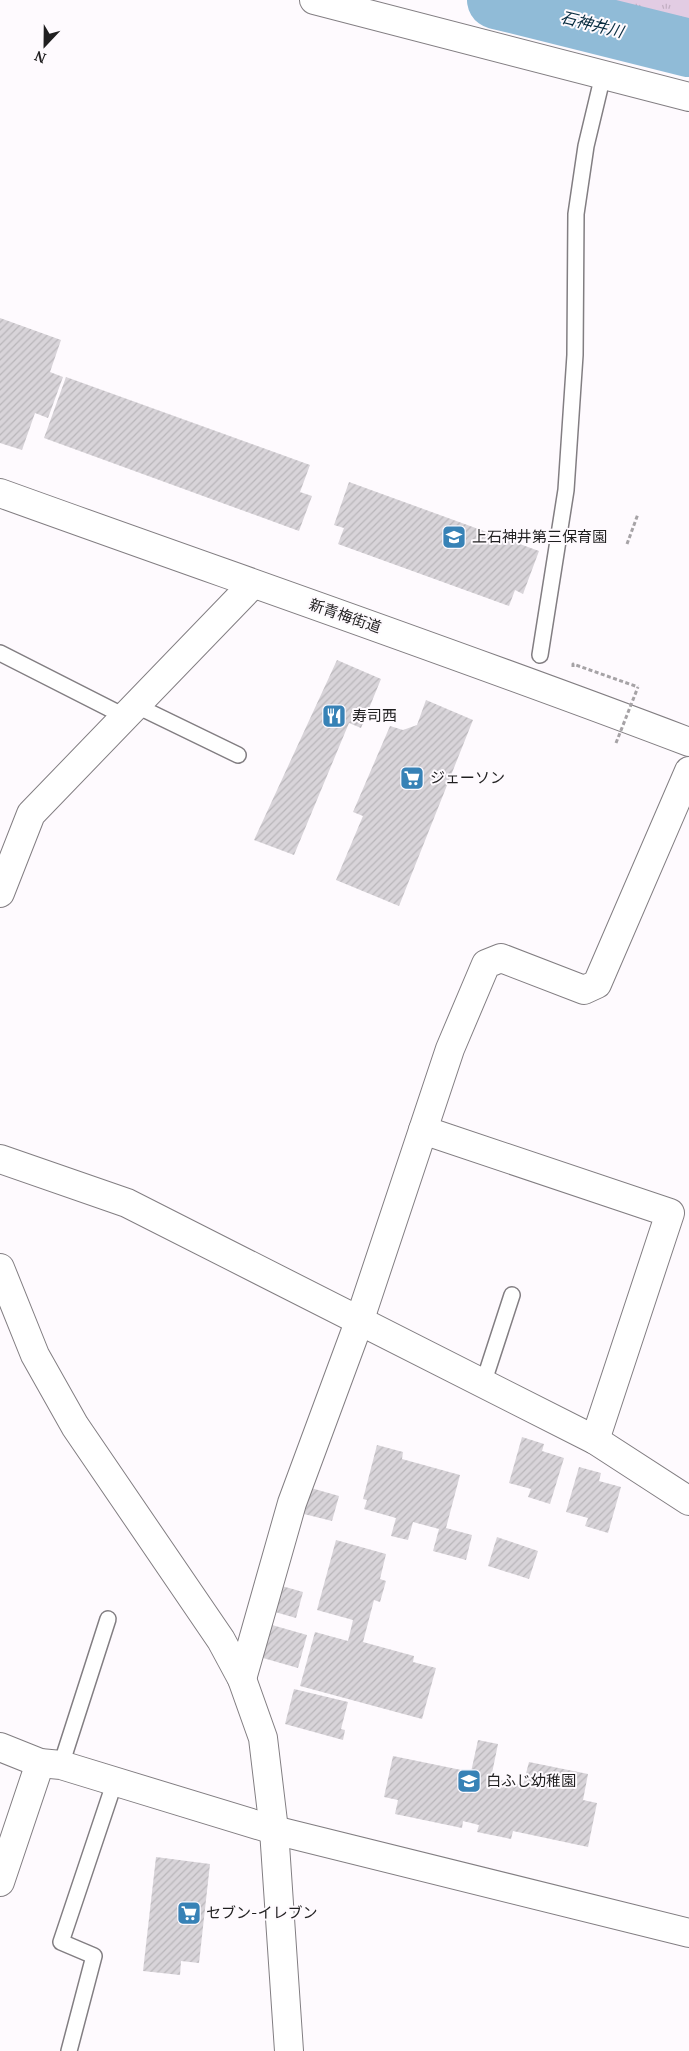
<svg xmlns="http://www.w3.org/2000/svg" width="689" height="2051" viewBox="0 0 689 2051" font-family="'PT Serif','Noto Sans JP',serif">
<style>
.grass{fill:url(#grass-tufts)}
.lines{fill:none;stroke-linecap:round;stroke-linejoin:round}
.river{stroke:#90bbd7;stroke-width:58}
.building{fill:url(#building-hatch)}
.service-casing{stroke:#827e82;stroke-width:18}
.minor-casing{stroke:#827e82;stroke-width:30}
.tertiary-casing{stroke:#827e82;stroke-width:30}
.secondary-casing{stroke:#827e82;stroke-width:30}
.path{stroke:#a6a3a6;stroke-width:3;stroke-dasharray:4 2.5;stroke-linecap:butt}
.service{stroke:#fff;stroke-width:15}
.minor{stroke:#fff;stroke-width:28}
.tertiary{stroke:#fff;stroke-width:28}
.secondary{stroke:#fff;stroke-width:28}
.path-bridge{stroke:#a6a3a6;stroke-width:3;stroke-dasharray:4 2.5;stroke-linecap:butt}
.labels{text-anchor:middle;stroke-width:4;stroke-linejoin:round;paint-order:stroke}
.poi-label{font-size:15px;fill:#201f20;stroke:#fefafe;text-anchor:start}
.street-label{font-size:15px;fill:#201f20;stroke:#fefafe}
.water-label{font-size:16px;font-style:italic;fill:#072c40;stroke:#fefafe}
</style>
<defs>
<pattern id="grass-tufts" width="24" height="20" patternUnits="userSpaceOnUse" patternTransform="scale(1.25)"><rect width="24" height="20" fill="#e2cce3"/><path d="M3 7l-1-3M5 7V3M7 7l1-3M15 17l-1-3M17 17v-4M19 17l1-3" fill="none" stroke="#c2afc2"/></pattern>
<pattern id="building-hatch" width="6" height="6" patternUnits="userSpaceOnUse" patternTransform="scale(1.25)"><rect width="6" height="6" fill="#d8d4d9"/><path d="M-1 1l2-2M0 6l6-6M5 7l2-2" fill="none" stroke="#b9b6ba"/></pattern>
</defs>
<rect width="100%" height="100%" fill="#fefafe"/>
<polygon class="grass" points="605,0 689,0 689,19"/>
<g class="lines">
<polyline class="river" points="496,0 689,48"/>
</g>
<g class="building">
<polygon points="0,318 61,340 50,372 63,377 48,418 35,413 22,450 0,443"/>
<polygon points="66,377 310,465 300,492 312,496 299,531 44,438"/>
<polygon points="349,482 539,551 523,594 515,590 509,606 338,544 344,528 334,525"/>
<polygon points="337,660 381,679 361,728 349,723 294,855 254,840"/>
<polygon points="426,700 473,720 399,906 336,880 363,816 353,812 390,726 403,730 417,725"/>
<polygon points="522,1437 544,1444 542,1451 564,1458 550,1504 528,1497 531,1489 509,1483"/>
<polygon points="377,1445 403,1452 402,1459 460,1475 446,1528 472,1535 466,1560 433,1551 439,1529 413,1522 408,1540 391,1536 396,1518 364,1509 367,1500 363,1499"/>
<polygon points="579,1467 601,1473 599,1481 621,1487 608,1533 585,1526 588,1518 566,1512"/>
<polygon points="311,1488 339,1496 332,1521 304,1514"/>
<polygon points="497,1537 538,1551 529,1579 488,1566"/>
<polygon points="336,1540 386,1554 380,1579 386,1581 380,1602 374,1600 363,1642 414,1656 413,1662 436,1668 422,1719 300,1686 315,1632 348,1641 353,1620 317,1610"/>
<polygon points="282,1586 303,1592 296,1618 275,1612"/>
<polygon points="272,1625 307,1635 298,1668 263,1658"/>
<polygon points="294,1689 348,1702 341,1729 345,1730 343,1740 285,1724"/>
<polygon points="478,1740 498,1744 491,1778 523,1785 529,1762 588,1774 583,1800 597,1803 588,1847 513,1831 511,1839 477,1832 479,1825 463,1821 462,1828 395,1814 398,1800 384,1797 393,1756 471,1772"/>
<polygon points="156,1857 210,1864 199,1963 181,1961 180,1975 143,1971"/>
</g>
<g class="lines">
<g class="service-casing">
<g id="service">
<polyline points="0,653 126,717"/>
<polyline points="540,655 566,490 575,355 576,214 586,146 603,75"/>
<polyline points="137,706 238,755"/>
<polyline points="483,1384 512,1295"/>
<polyline points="61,1765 108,1619"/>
<polyline points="69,2051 94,1956 61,1942 115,1781"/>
</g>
</g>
<g class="minor-casing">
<g id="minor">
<polyline points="314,0 689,97"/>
<polyline points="0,893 31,814 253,584"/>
<polyline points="423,1130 670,1213 595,1440"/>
<polyline points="0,1159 127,1203 595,1440 689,1501"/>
<polyline points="242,1679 292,1503 359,1322 450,1049 486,964 501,958 584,990 597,984 689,771"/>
<polyline points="0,1882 40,1763"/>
</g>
</g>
<g class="tertiary-casing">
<g id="tertiary">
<polyline points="0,1268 35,1355 75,1426 221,1640 242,1679 263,1738 274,1830 289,2051"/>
<polyline points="0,1747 40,1763 61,1765 274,1830 689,1933"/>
</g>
</g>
<g class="secondary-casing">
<path id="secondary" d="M0,493C230,576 461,655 689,742"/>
</g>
<g class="path">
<polyline points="627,544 638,514"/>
<polyline points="573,667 573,664 638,687"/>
</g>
<use href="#service" class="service"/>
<use href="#minor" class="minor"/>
<use href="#tertiary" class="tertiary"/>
<use href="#secondary" class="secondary"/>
<polyline class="path-bridge" points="616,743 638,687"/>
</g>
<defs>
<g id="school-square" transform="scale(1.25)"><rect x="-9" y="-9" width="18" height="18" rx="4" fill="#3782b6" stroke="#fefafe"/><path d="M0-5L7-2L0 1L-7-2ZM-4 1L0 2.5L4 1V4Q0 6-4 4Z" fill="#fff"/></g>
<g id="restaurant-square" transform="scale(1.25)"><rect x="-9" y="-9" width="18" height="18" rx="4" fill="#3782b6" stroke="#fefafe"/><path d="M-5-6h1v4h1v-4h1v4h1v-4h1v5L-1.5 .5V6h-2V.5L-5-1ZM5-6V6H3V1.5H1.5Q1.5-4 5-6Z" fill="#fff"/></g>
<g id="supermarket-square" transform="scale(1.25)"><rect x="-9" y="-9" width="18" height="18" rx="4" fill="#3782b6" stroke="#fefafe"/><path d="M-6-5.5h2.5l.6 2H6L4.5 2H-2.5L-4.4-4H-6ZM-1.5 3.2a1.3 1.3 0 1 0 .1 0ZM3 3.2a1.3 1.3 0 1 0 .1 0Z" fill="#fff"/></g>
</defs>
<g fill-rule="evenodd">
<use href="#school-square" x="454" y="537"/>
<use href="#restaurant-square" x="334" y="716"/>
<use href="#supermarket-square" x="412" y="778"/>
<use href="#school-square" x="469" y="1781"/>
<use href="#supermarket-square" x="189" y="1913"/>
</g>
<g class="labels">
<g class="poi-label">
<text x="472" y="542">上石神井第三保育園</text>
<text x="352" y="721">寿司西</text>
<text x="430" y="783">ジェーソン</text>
<text x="486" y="1786">白ふじ幼稚園</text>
<text x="206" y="1918">セブン-イレブン</text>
</g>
<g class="street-label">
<text transform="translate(345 616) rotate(19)" y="5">新青梅街道</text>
</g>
<g class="water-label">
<text transform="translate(592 24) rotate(14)" y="6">石神井川</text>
</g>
</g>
<g transform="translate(45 45) rotate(202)" stroke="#fefafe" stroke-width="4" paint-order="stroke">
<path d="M0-4L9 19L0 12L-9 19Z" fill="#201f20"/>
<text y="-8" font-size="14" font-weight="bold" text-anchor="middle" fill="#201f20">N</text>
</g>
</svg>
